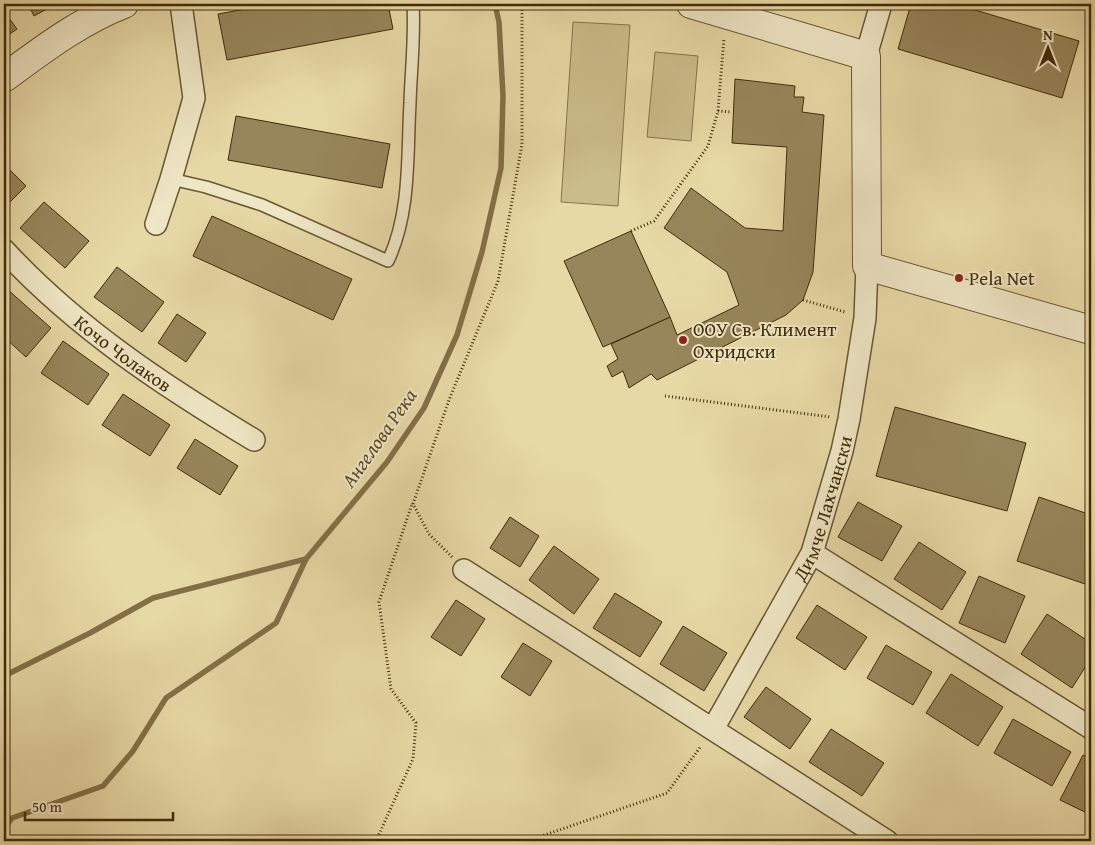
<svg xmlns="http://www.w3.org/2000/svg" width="1095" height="845" viewBox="0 0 1095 845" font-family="'Gentium Book Plus',serif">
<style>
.green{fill:#cbbc8b;stroke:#86744a}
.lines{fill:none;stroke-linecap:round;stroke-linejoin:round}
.stream{stroke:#837048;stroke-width:5.5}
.building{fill:#97865b;stroke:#412c0a}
.service-casing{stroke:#6a5731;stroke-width:14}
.minor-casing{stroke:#6a5731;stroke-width:24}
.tertiary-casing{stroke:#6a5731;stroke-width:30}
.path{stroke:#412c0a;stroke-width:3;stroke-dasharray:1 2.5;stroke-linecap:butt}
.service{stroke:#efe6c5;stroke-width:11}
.minor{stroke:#efe6c5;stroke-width:21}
.tertiary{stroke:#efe6c5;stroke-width:28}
.poi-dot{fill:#8f2418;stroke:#efe6c5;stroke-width:2}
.labels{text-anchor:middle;stroke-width:4;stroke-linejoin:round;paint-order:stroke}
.poi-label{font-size:19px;fill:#412c0a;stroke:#efe6c5;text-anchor:start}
.street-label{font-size:19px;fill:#412c0a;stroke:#efe6c5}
.water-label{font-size:20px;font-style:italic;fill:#5c4824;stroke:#efe6c5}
</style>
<rect width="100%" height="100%" fill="#e7d9a6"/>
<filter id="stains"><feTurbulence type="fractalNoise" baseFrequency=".004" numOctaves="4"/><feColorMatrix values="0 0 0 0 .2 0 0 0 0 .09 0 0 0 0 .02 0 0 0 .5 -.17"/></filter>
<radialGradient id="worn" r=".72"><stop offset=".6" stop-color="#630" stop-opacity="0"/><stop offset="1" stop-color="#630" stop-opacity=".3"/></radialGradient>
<g class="green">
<polygon points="573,22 630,25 618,206 561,202"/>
<polygon points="655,52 698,56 691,141 647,137"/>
</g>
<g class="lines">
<g class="stream">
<polyline points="4,676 90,633 153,598 306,559 387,462 424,408 457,335 482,252 501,168 503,96 499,22 495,4"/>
<polyline points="4,829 12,818 103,786 133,751 166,698 276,623 306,559"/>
</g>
</g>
<g class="building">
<polygon points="28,4 56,4 34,16"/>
<polygon points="273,4 388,4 393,29 227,60 218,14"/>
<polygon points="911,4 955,4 1079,41 1062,98 898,49"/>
<polygon points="4,11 17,29 4,38"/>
<polygon points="735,79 795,86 794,97 804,97 802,112 824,115 813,272 803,300 786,315 657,380 651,374 629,388 623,371 612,377 607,366 618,359 611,344 670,317 677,335 739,305 727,272 664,228 691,188 745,228 783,231 787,147 732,143"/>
<polygon points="236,116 390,144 382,188 228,160"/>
<polygon points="4,164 26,186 4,208"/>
<polygon points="44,202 89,241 65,268 20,228"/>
<polygon points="212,216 352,279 333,320 193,256"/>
<polygon points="631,231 670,317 603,347 564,261"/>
<polygon points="117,267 164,302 142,332 94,297"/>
<polygon points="7,289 51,328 26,357 4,337 4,292"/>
<polygon points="177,314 206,333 186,362 158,343"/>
<polygon points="63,341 109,374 88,405 41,373"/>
<polygon points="123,394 170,425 150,456 102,425"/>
<polygon points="895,407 1026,443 1007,511 876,476"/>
<polygon points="195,439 238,466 220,495 177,468"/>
<polygon points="1039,497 1091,515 1091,586 1017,561"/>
<polygon points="858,502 902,526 882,561 838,537"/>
<polygon points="510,517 539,536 520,567 490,548"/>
<polygon points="919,542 966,572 942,610 894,579"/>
<polygon points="554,546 599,579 574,614 529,580"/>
<polygon points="979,576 1025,596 1005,643 959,623"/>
<polygon points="615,593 662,622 640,657 593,628"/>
<polygon points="456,600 485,619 461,656 431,637"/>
<polygon points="817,605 867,637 845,670 796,638"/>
<polygon points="1047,614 1091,643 1091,658 1072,688 1021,654"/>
<polygon points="683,626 727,653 704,691 660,664"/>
<polygon points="523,643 552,661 530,696 501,677"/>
<polygon points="886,645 932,672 913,705 867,678"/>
<polygon points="951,674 1003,707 978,746 926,713"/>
<polygon points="766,687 811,719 790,749 744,717"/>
<polygon points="1013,719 1071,752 1052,786 994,753"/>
<polygon points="831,729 884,763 862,796 809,762"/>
<polygon points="1083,755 1091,760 1091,815 1060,800"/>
</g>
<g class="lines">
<g class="service-casing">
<path id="service" d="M171,179L206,187L262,205L388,261C411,212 407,155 410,103C411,70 415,37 413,4"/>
</g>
<g class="minor-casing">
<g id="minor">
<polyline points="866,56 881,4"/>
<polyline points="156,224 171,179 194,98 181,4"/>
<path id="s1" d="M4,250C76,328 164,386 254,440"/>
<polyline points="812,553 1091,728"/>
<polyline points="464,570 887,841"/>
<path id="s2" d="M713,729L812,553L842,451L849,419L865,318L867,266"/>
</g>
</g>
<g class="tertiary-casing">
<g id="tertiary">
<polyline points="691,4 866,56 867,266 1091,330"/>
<path d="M4,78C42,50 80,21 124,4"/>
</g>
</g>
<g class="path">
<polyline points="718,111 732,112"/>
<polyline points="631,231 654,221 708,146 718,111 724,38"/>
<polyline points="803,300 845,312"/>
<polyline points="665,396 831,417"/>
<polyline points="452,557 429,534 413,504 449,400 498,281 522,144 522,4"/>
<polyline points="376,841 413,759 416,723 391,689 379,602 412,504"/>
<polyline points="527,841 667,793 701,746"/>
</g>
<use href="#service" class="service"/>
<use href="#minor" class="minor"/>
<use href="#tertiary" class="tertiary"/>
</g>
<g class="poi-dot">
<circle cx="959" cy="278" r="5"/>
<circle cx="683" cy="340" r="5"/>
</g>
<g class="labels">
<g class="poi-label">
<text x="969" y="285">Pela Net</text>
<text x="693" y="336">ООУ Св. Климент<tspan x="693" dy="22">Охридски</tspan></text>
</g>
<g class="street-label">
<text dy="7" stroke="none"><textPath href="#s1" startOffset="158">Кочо Чолаков</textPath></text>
<text dy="7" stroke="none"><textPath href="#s2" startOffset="248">Димче Лахчански</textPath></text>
</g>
<g class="water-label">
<text transform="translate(379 438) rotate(-55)" y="7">Ангелова Река</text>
</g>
</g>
<rect width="1095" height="845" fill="none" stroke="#e7d9a6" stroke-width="20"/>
<rect x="5" y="5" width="1085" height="835" fill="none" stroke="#412c0a" stroke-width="2.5"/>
<rect x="10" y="10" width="1075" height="825" fill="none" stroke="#412c0a"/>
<g transform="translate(1048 48)" stroke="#efe6c5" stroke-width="4" paint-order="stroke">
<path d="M0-4L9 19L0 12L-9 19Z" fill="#412c0a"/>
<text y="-8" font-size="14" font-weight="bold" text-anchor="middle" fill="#412c0a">N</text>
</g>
<path d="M25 812v8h148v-8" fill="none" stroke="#412c0a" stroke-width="2.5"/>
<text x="32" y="812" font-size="15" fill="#412c0a" stroke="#efe6c5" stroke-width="4" paint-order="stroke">50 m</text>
<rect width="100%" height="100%" filter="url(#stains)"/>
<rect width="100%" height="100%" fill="url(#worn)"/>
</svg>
